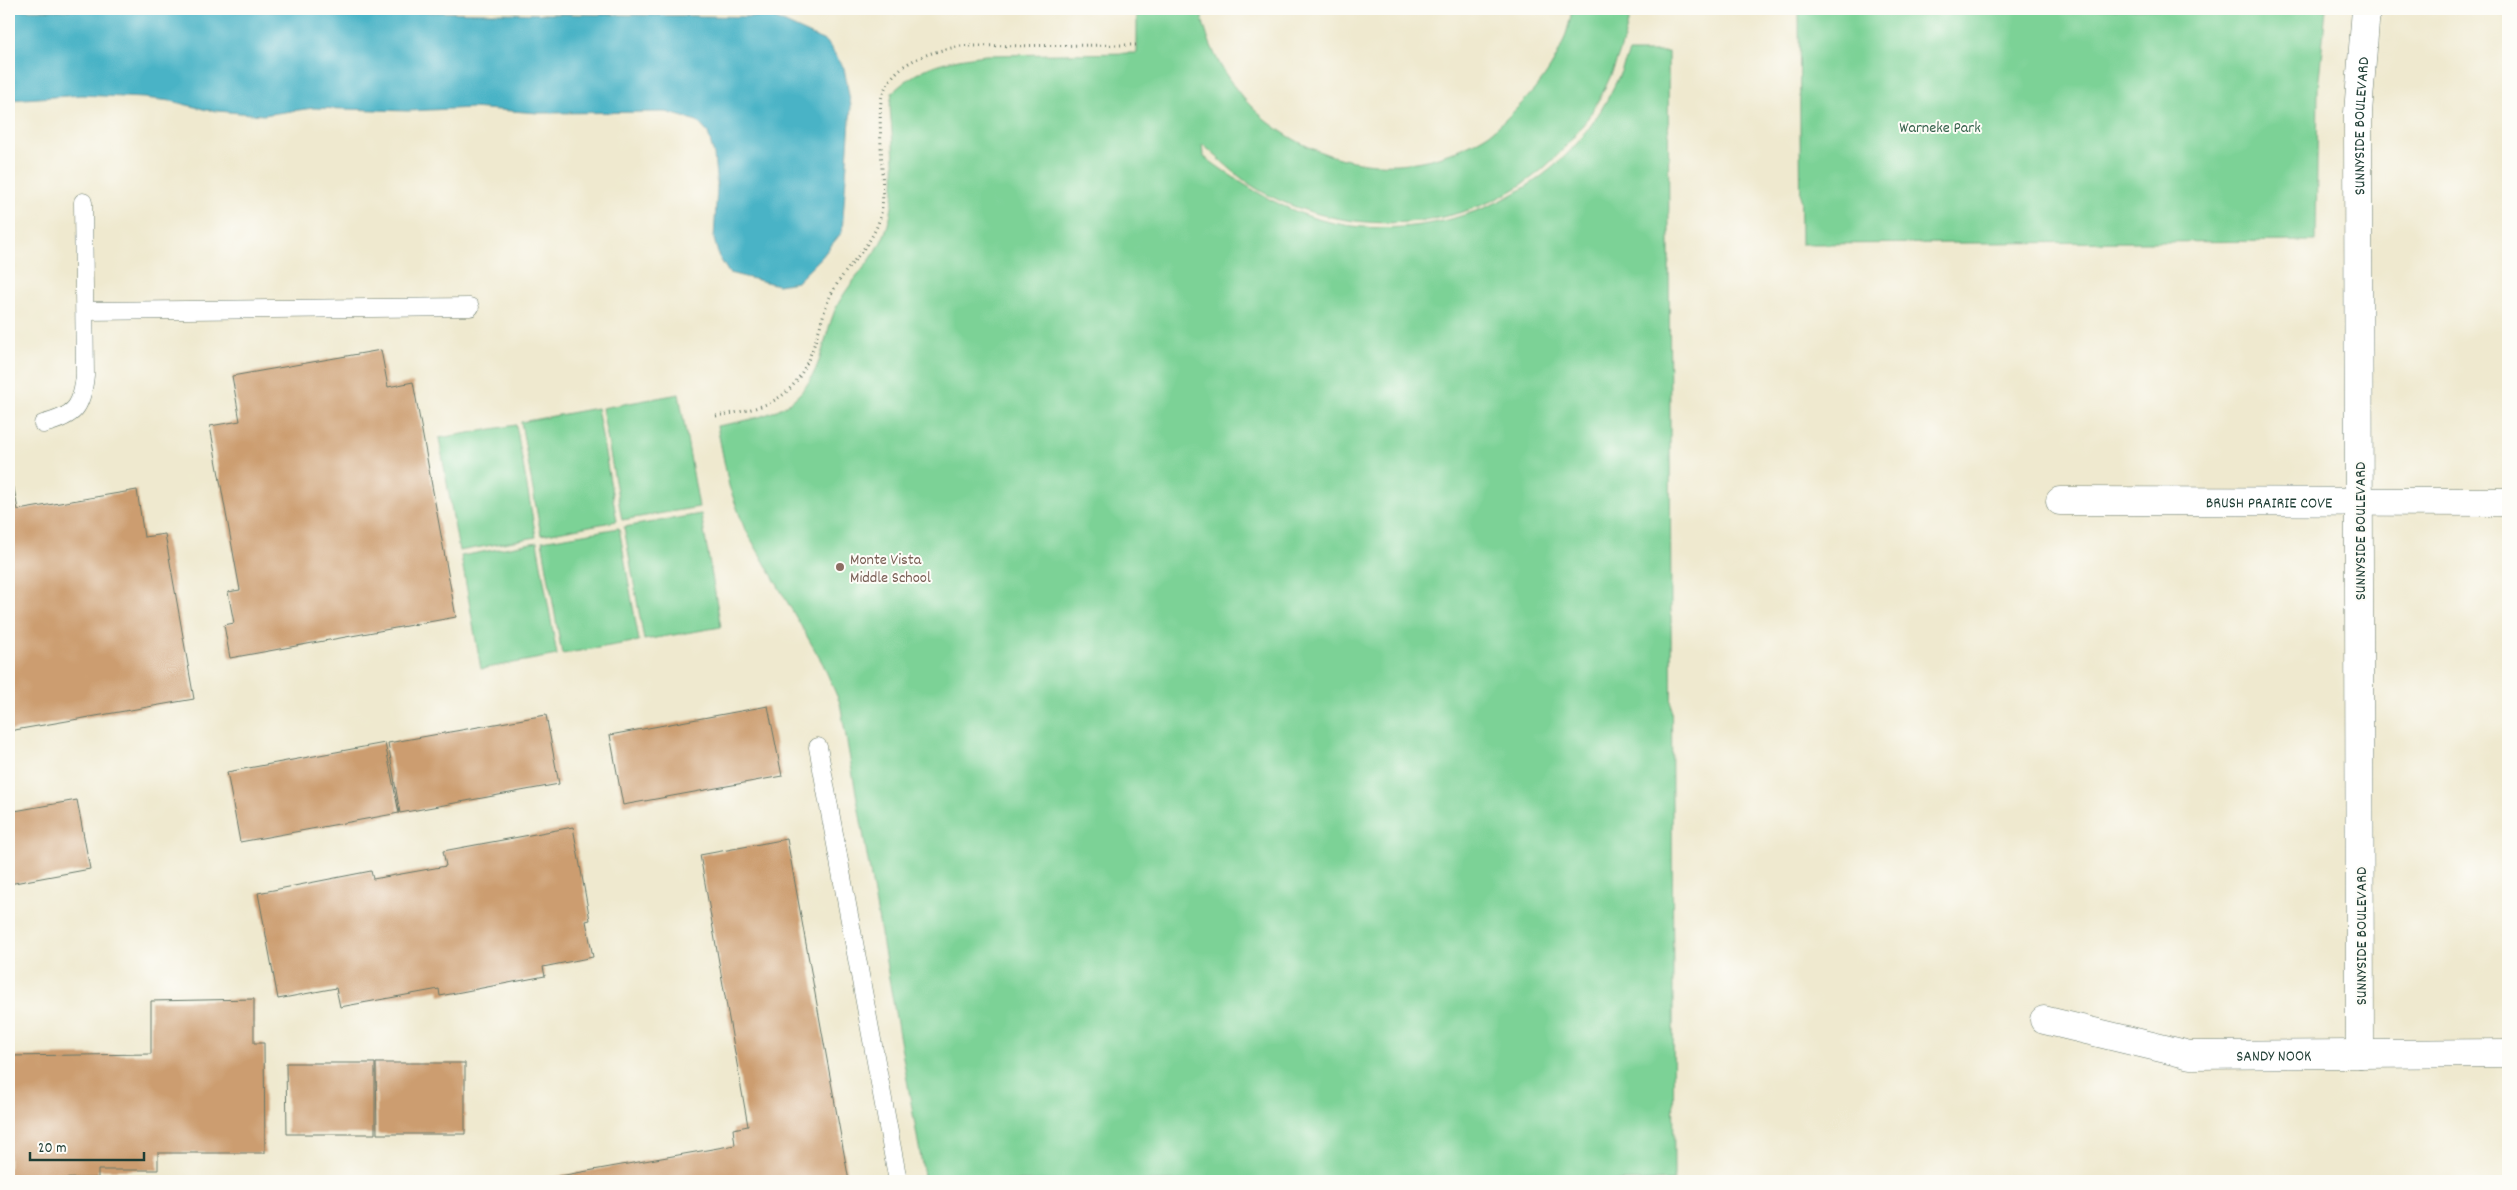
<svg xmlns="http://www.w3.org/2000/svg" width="2517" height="1190" viewBox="0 0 2517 1190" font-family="Dekko,sans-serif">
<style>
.green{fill:#7cd296;stroke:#4e8865}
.water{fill:#49b3c6;stroke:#34787d}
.building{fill:#cc9d6f}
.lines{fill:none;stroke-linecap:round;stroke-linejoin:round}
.service-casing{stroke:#68796a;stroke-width:19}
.minor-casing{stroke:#68796a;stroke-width:29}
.path{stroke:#68796a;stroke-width:3;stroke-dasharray:1 4;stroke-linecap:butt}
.service{stroke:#fff;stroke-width:18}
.minor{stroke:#fff;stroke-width:28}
.education-dot{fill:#8d6e63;stroke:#fdfcf7;stroke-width:2}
.labels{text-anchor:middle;stroke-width:4;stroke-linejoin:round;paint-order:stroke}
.park-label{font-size:16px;fill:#36624c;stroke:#fdfcf7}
.street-label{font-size:16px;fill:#1f3d34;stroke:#fdfcf7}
.education-label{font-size:16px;fill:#785e54;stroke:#fdfcf7;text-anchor:start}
</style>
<rect width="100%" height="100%" fill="#fdfcf7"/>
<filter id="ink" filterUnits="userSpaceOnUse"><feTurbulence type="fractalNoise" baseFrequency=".02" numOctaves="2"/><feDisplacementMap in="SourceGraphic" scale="10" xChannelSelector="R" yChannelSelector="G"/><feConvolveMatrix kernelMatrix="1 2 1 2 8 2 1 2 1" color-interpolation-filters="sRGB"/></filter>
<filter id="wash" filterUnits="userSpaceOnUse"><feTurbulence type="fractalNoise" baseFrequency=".0096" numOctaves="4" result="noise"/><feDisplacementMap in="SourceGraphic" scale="20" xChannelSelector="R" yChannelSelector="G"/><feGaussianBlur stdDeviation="1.12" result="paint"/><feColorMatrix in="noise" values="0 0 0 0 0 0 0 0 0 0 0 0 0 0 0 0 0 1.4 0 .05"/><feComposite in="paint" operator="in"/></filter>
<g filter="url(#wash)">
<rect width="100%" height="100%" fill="#efe9cf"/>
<g class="green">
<path d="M1137,9H1200C1225,137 1371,207 1485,136C1498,128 1508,117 1519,106C1547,79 1566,48 1572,9H1631C1619,70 1593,124 1546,166C1469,235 1341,240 1254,187C1235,175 1219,158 1202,144L1203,156C1237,181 1273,205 1314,218C1409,247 1531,210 1589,128C1606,105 1619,78 1629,52H1668L1674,1181H925L840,703L823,664L744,527L729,486L717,426C763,418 801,411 819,361C825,344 828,327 835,310C845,288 863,271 876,251C903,208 893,154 890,106L892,93C922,64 947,60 986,55L1137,53Z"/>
<polygon points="1799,9 2326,9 2318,88 2316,241 1801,244"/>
<polygon points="679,394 699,507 622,520 602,408"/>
<polygon points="597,408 617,521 541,535 521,422"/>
<polygon points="516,425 536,537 459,551 439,438"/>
<polygon points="701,514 721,627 644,640 624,527"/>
<polygon points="619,528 639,641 562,654 542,541"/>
<polygon points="537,542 557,655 481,669 461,556"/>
</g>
<polygon class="water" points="9,10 423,12 772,17 827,42 844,68 851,106 842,232 821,258 797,282 778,285 729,273 719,257 714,239 717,188 714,155 708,133 697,121 666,112 538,113 472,108 408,111 313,108 263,115 207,110 171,101 144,98 82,95 9,100"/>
<g id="blocks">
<g class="building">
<polygon points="381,350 388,387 413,382 456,617 230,658 224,625 234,623 228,592 240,590 210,426 240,421 232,376"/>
<polygon points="14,488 18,510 137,490 144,537 165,534 194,699 9,731 9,489"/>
<polygon points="768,706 782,776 623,805 610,735"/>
<polygon points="546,715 559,784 400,813 388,743"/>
<polygon points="385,743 399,813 240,842 227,772"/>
<polygon points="77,800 90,869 9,884 9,812"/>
<polygon points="573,827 590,920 586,921 593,957 543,967 545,976 440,996 439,989 340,1007 336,988 278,999 258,893 371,871 373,879 446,866 443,851"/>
<polygon points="787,839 849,1181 549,1181 548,1178 735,1145 733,1129 748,1126 700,855"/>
<polygon points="254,999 254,1043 264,1043 265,1153 158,1153 158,1170 98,1170 98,1178 9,1179 9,1056 151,1054 151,1001"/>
<polygon points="286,1063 375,1063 375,1134 287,1134"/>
<polygon points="376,1063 465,1063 465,1134 377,1134"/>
</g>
</g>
</g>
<g filter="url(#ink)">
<use href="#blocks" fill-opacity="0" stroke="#68796a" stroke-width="1"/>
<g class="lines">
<g class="service-casing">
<g id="service">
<polyline points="85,311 470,307"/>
<path d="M43,424C75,416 82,407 85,375L83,202"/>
<polyline points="818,747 898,1181"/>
</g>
</g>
<g class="minor-casing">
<g id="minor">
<path id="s1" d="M2060,501L2508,502"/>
<path id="s2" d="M2044,1020L2190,1055L2508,1053"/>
<path id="s3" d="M2360,1054L2358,113L2366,9"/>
</g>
</g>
<path class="path" d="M716,416C780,406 798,396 818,333C823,318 825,305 833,291C846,266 870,248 879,221C884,206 883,188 882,172C882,156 878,110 882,96C893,61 930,52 961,46L1137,45"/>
<use href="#service" class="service"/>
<use href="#minor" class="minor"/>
</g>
</g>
<circle class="education-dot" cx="840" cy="567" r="5"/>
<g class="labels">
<g class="park-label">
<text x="1940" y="132">Warneke Park</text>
</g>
<g class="street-label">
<text dy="6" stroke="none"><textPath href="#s3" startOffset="928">SUNNYSIDE BOULEVARD</textPath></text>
<text dy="6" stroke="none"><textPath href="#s1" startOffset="209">BRUSH PRAIRIE COVE</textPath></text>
<text transform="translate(2359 531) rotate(-90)" y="6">SUNNYSIDE BOULEVARD</text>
<text transform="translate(2360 936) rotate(-90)" y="6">SUNNYSIDE BOULEVARD</text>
<text dy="6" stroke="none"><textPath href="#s2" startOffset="234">SANDY NOOK</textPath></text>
</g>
<g class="education-label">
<text x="850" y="564">Monte Vista<tspan x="850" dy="18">Middle School</tspan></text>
</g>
</g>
<rect width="2517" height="1190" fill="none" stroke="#fdfcf7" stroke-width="30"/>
<path d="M30 1152v8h114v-8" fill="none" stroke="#1f3d34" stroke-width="2.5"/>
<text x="38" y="1152" font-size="15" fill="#1f3d34" stroke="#fdfcf7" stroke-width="4" paint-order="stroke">20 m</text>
</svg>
